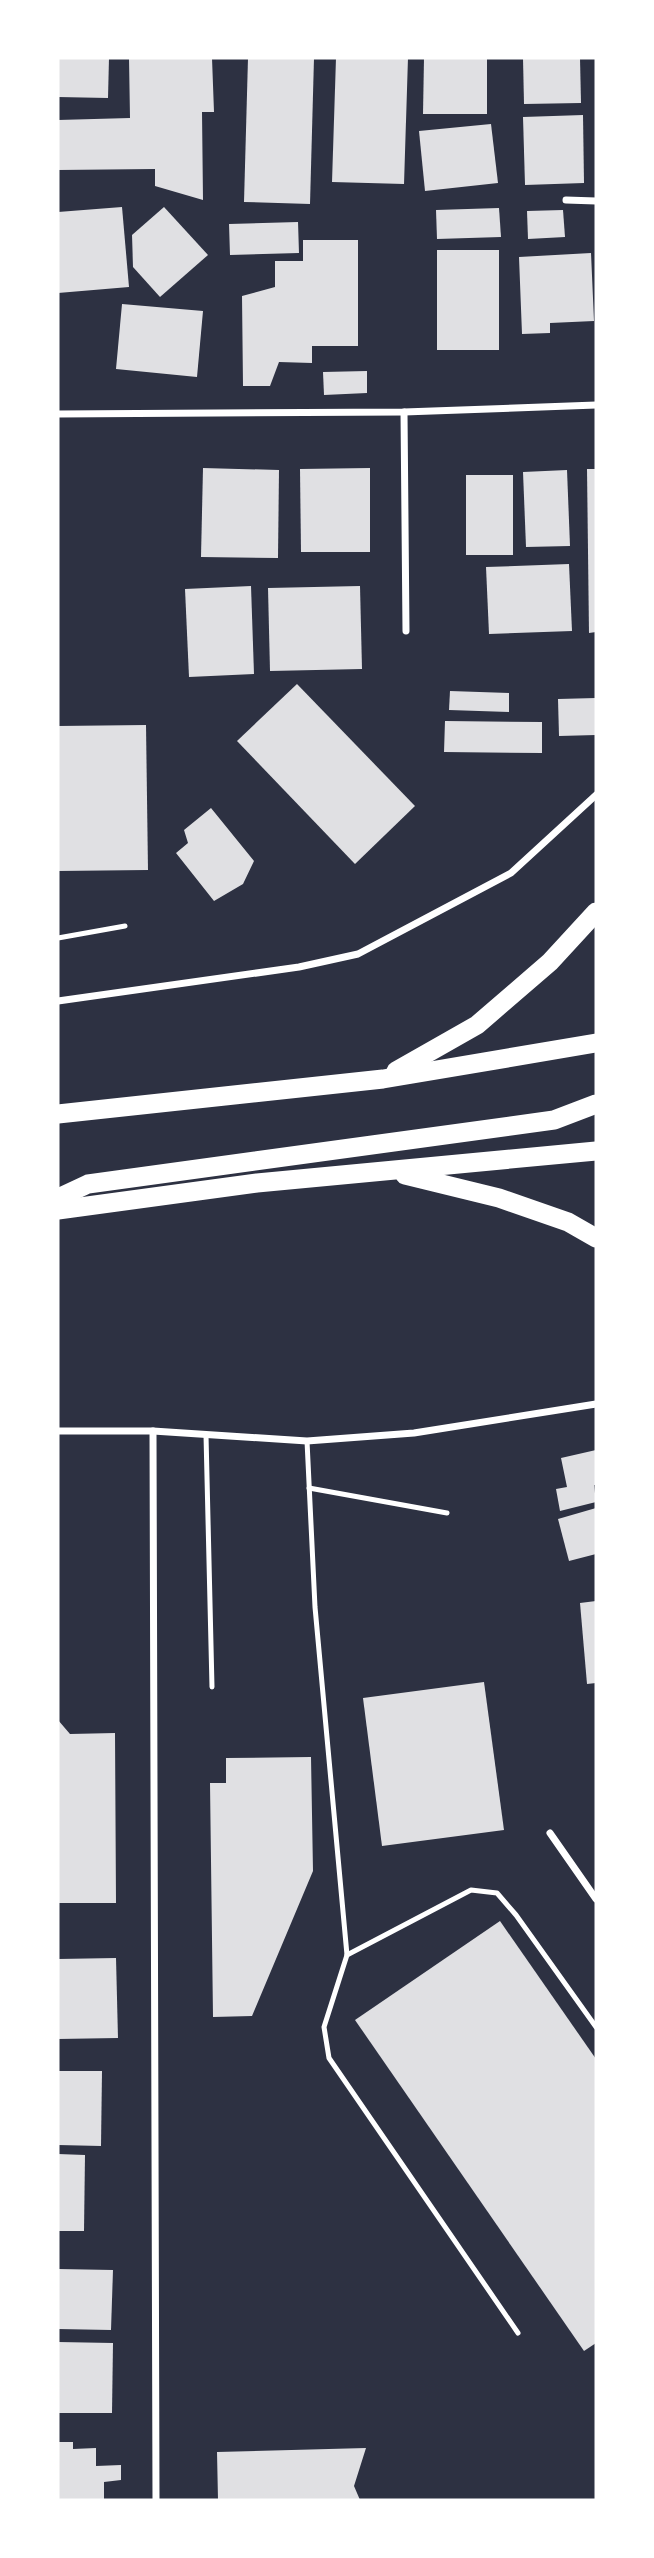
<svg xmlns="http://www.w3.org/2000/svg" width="654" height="2558" viewBox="0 0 654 2558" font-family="Barlow,sans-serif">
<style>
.building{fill:#e0e0e3}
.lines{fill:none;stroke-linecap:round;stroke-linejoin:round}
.service{stroke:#fff;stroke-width:5}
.minor{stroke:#fff;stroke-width:7}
.trunk{stroke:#fff;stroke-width:19}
</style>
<rect width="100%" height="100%" fill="#2d3142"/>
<g class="building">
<polygon points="58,58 109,58 108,98 58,97"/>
<polygon points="129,58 212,58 214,112 202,112 203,200 155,186 155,169 58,170 58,120 130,118"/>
<polygon points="248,58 314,58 310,204 244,202"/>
<polygon points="336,58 408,58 404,184 332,182"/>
<polygon points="424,58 487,58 487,114 423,114"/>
<polygon points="523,58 580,58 581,103 524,104"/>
<polygon points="583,115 584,183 525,185 523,117"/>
<polygon points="491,124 498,183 425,191 419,131"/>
<polygon points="122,207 129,287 58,293 58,212"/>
<polygon points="164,207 208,255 160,297 133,267 132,235"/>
<polygon points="499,208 501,237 437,239 436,210"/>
<polygon points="563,210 565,237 528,239 527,211"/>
<polygon points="298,222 299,253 230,255 229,224"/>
<polygon points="303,240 358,240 358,346 312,346 312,363 279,362 270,386 243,386 242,296 275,287 275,261 303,261"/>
<rect x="437" y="250" width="62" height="100"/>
<polygon points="591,253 594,321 550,323 550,333 522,334 519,257"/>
<polygon points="122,304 203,311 197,377 116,369"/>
<polygon points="367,371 367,393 324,395 323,372"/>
<polygon points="203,468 279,470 278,558 201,557"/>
<polygon points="370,468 370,552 301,552 300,469"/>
<polygon points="587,469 596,469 596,632 589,633"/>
<polygon points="567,470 570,546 526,547 523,472"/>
<rect x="466" y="475" width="47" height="80"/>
<polygon points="569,564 572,631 489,634 486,567"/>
<polygon points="251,586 254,674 189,677 185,589"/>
<polygon points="360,586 362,669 270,671 268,588"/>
<polygon points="297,684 415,806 355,864 237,741"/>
<polygon points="450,691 509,693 509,712 449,710"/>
<polygon points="596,698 596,735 559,736 558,699"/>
<polygon points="445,721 542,722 542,753 444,752"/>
<polygon points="146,725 148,870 58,871 58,726"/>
<polygon points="211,808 254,861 243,884 214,901 176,853 188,843 184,830"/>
<polygon points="596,1450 596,1485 594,1485 596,1502 560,1511 556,1489 567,1487 561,1458"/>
<polygon points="596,1508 596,1554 569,1561 558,1519"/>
<polygon points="596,1601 596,1683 587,1684 580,1603"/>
<polygon points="484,1682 504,1830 382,1846 363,1698"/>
<polygon points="58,1720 70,1734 115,1733 116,1903 58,1903"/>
<polygon points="311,1757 313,1871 252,2016 213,2017 210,1783 226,1783 226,1758"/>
<polygon points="500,1921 596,2059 596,2343 584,2351 355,2020"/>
<polygon points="116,1958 118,2038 58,2039 58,1959"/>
<polygon points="58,2071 102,2071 101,2146 58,2145"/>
<polygon points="58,2154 85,2155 84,2231 58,2231"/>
<polygon points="58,2269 113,2270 111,2330 58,2329"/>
<polygon points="58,2342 113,2343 112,2413 58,2413"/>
<polygon points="58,2442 73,2442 73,2449 96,2448 96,2466 121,2465 121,2480 104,2482 104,2500 58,2500"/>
<polygon points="366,2448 354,2486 360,2500 218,2500 217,2452"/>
</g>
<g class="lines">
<g class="service">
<polyline points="58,938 125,926"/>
<polyline points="206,1435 212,1687"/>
<polyline points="307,1441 315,1607 347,1955 324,2027 329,2058 518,2333"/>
<polyline points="309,1488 447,1513"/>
<polyline points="347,1955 471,1890 497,1893 516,1915 596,2027"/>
</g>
<g class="minor">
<polyline points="566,200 596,201"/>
<polyline points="404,412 406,631"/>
<polyline points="58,414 404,412 596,405"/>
<polyline points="58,1001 299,967 358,954 511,873 596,795"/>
<polyline points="58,1431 153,1431 307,1441 414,1433 596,1404"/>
<polyline points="153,1431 156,2500"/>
<polyline points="550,1833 596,1899"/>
</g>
<g class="trunk">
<polyline points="396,1071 477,1025 550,962 596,912"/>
<polyline points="58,1114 383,1079 596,1043"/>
<polyline points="405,1175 499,1198 568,1222 596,1238"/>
<polyline points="58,1198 88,1184 554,1120 596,1104"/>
<polyline points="58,1210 257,1183 596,1151"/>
</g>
</g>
<rect width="654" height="2558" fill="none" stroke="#ffffff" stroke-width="119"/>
</svg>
